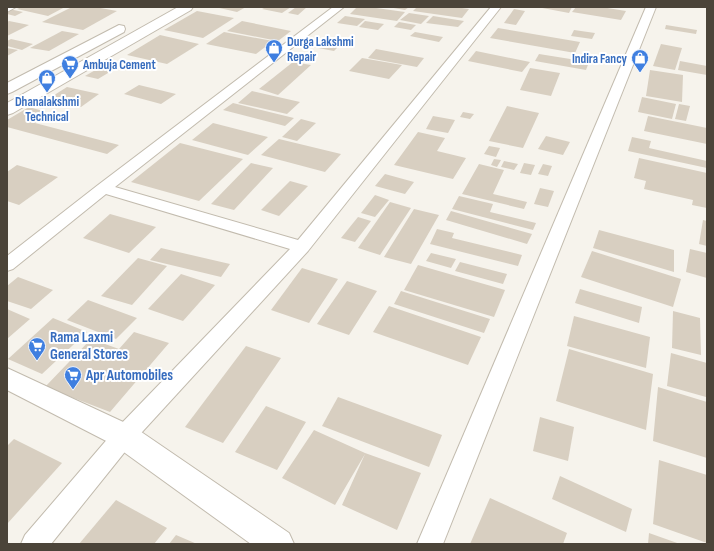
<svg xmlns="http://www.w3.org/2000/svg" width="714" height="551" viewBox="0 0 714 551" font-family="'Sofia Sans Condensed',sans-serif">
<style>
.building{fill:#d8cfc1}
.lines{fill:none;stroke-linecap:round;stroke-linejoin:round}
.minor-casing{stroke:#c2bbae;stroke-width:2}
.tertiary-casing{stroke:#c2bbae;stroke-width:2}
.minor{fill:#fff;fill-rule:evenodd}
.tertiary{fill:#fff;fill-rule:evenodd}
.labels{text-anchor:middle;stroke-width:4;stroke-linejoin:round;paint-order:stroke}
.far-shop-label{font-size:13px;font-weight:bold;fill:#366cbe;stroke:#fff;text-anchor:start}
.shop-label{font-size:15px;font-weight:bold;fill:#366cbe;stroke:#fff;text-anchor:start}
</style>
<rect width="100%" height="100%" fill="#f6f3ec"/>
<g class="building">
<polygon points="22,7 65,7 48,16 17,9"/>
<polygon points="72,7 95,7 117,11 83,30 42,22"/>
<polygon points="215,7 246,7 237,12"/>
<polygon points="266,7 291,7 282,13 262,9"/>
<polygon points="296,7 307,7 298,15 288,13"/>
<polygon points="357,7 369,7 405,12 397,21 350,14"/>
<polygon points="388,7 409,7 405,10"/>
<polygon points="417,7 455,7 469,9 462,18 413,11"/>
<polygon points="537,7 572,7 569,13"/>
<polygon points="576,7 601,7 626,11 621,20 572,12"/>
<polygon points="9,9 23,12 15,16 7,14 7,10"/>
<polygon points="514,9 525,11 516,25 504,23"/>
<polygon points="197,11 234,18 203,38 164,30"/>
<polygon points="409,13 429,16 421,24 400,20"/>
<polygon points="345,16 365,19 357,26 337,23"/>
<polygon points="433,16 464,21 458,27 426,23"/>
<polygon points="9,21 29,25 7,36 7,22"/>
<polygon points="242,21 291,31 278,41 227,31"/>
<polygon points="365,21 384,24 378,30 359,27"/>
<polygon points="399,22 416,25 411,30 394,27"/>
<polygon points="666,25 697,30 696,34 665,29"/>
<polygon points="498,28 580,42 575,53 490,38"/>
<polygon points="574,30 595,33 592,39 571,36"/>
<polygon points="62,31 79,34 49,51 30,48"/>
<polygon points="224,32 273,41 256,54 206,44"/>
<polygon points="415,32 443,37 439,42 410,36"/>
<polygon points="160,35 199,44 167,64 127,55"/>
<polygon points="11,39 33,44 22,50 7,46 7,41"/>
<polygon points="321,40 332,41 328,45 338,47 334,51 313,47"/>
<polygon points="661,44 682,48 675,70 653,66"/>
<polygon points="7,48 18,50 7,56"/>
<polygon points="376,49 424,58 417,67 368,58"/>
<polygon points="476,51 530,62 522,72 468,61"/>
<polygon points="539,54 589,62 586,70 535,61"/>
<polygon points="362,58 402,65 389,79 349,71"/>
<polygon points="111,61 123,64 98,79 85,76"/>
<polygon points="680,61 707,66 707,75 678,70"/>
<polygon points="293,62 311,65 278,95 259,89"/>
<polygon points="530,68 560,73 551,96 520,90"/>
<polygon points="650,70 683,75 682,102 646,96"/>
<polygon points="139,85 176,94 161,104 124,94"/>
<polygon points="67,87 99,94 81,107 48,99"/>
<polygon points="252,91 300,102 287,114 238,103"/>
<polygon points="642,97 676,104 672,119 638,112"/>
<polygon points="233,103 294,118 285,126 223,110"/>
<polygon points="679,104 690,106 686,121 675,119"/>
<polygon points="507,106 539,113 523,148 489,141"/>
<polygon points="29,107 50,113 35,123 119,145 107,154 7,127 7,120"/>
<polygon points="463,112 474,114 470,119 460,117"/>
<polygon points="433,116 455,120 448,133 426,129"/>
<polygon points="648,116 707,128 707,144 644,131"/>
<polygon points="301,119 316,123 297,141 282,137"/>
<polygon points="213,123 268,137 248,155 192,140"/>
<polygon points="418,132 445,138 437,151 466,158 453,179 394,165"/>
<polygon points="546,136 570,142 563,155 538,149"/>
<polygon points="632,137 651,141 649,148 707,161 707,168 628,151"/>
<polygon points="279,139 341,154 325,172 261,155"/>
<polygon points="180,143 243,159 199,201 131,182"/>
<polygon points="489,146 500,148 496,157 484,154"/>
<polygon points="639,158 707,173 707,208 692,205 693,200 644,189 646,181 634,178"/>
<polygon points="494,159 501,160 497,167 491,165"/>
<polygon points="504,161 518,164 514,170 501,167"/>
<polygon points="251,163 273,168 234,210 211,204"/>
<polygon points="524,163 535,165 531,175 520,173"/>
<polygon points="479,164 504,170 493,194 527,202 524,209 462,194"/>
<polygon points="543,164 552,166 548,176 538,174"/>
<polygon points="17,165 58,177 19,205 7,201 7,172"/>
<polygon points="385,174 414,182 405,194 375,186"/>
<polygon points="290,181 308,186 279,216 261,210"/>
<polygon points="540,188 554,191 548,207 534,204"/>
<polygon points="375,195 389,200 375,217 361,213"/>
<polygon points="459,196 493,204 490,212 536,223 533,230 452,209"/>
<polygon points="390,202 411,208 380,255 358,248"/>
<polygon points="414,209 439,215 411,264 384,257"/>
<polygon points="451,211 532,234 527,244 446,220"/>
<polygon points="110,214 156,227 129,253 83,238"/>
<polygon points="358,217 371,221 355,242 341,238"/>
<polygon points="703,220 707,221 707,246 699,244"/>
<polygon points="437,229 454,233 452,238 522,255 518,266 430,244"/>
<polygon points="599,230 674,250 674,272 593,248"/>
<polygon points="161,248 230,264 221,277 150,260"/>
<polygon points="690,249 707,253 707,278 686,272"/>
<polygon points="592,251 681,279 673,307 581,277"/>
<polygon points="431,253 456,259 451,268 426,261"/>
<polygon points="138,258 167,266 132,305 101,296"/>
<polygon points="460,262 507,274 503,284 455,271"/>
<polygon points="418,265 505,290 494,317 404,290"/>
<polygon points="302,268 338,279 309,323 271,310"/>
<polygon points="181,274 215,285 183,321 148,309"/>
<polygon points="18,277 53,290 31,309 7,301 7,286"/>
<polygon points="347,281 377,291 349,335 317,324"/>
<polygon points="580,289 642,307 639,323 575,303"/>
<polygon points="401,291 490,319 484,333 394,304"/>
<polygon points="88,300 137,318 116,339 67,320"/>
<polygon points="389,306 481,337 468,365 373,332"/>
<polygon points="7,309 30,319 7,339"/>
<polygon points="673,311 700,318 701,355 672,348"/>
<polygon points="574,316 650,337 646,368 567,346"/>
<polygon points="53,318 87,332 42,374 8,359"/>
<polygon points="134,332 169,343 110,412 45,387 91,339 119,349"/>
<polygon points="246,346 281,358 223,443 185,427"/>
<polygon points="569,349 653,374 646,430 556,401"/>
<polygon points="671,353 707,363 706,397 667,386"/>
<polygon points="658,387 707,402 707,458 653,441"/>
<polygon points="338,397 442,435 429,467 322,426"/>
<polygon points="266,406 306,422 277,470 235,452"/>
<polygon points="540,417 574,427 568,461 533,451"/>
<polygon points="314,430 365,453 421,473 397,530 342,505 365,454 335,505 282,478"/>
<polygon points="14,439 62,463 7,524 7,446"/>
<polygon points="659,460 707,475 707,543 653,524"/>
<polygon points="560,476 632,509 626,532 552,499"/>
<polygon points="490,498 567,533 563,544 470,544"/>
<polygon points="116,500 167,528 154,544 79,544"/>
<polygon points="649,533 680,544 648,544"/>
<polygon points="176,535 197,544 169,544"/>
</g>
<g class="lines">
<g class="minor-casing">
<g id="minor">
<polygon points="7,7 16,7 7,12"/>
<polygon points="333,7 344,7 115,187 298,240 491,7 501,7 308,251 132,443 51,544 21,544 25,535 116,429 290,249 106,194 13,269 7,271 7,256 98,185"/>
<polygon points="646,7 656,7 443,544 417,544"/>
</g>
</g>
<g class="tertiary-casing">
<g id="tertiary">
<polygon points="178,7 193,7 191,10 13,113 7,115 7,103"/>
<polygon points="119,25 124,26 125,29 124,32 12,92 7,94 7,83"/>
<polygon points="7,368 134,427 289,533 294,544 251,544 114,445 7,390"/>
</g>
</g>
<use href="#minor" class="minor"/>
<use href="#tertiary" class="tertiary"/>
</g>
<defs>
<g id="shop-pin" transform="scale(0.9)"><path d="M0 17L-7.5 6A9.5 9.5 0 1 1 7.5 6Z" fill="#3f7fe0" stroke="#fff"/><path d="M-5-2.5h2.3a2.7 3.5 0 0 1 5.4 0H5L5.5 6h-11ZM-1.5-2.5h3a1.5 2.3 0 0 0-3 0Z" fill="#fff"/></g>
<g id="supermarket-pin" transform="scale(0.9)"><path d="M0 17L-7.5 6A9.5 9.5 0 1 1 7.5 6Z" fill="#3f7fe0" stroke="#fff"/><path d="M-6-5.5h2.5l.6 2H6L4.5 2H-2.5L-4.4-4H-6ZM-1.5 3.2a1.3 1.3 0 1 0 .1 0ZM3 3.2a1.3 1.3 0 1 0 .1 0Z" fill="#fff"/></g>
</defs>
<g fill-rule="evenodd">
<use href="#shop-pin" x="274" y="48"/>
<use href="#shop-pin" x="640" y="58"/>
<use href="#supermarket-pin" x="70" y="64"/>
<use href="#shop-pin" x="47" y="78"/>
<use href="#supermarket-pin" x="37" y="346"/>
<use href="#supermarket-pin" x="73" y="375"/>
</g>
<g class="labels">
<g class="far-shop-label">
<text x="287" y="46">Durga Lakshmi<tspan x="287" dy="15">Repair</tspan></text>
<text x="627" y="63" text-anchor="end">Indira Fancy</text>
<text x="83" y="69">Ambuja Cement</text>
<text x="47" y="106" text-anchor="middle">Dhanalakshmi<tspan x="47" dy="15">Technical</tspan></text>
</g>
<g class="shop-label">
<text x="50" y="342">Rama Laxmi<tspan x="50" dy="17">General Stores</tspan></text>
<text x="86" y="380">Apr Automobiles</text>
</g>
</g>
<rect width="714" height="551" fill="none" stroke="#4b4439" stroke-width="16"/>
</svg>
